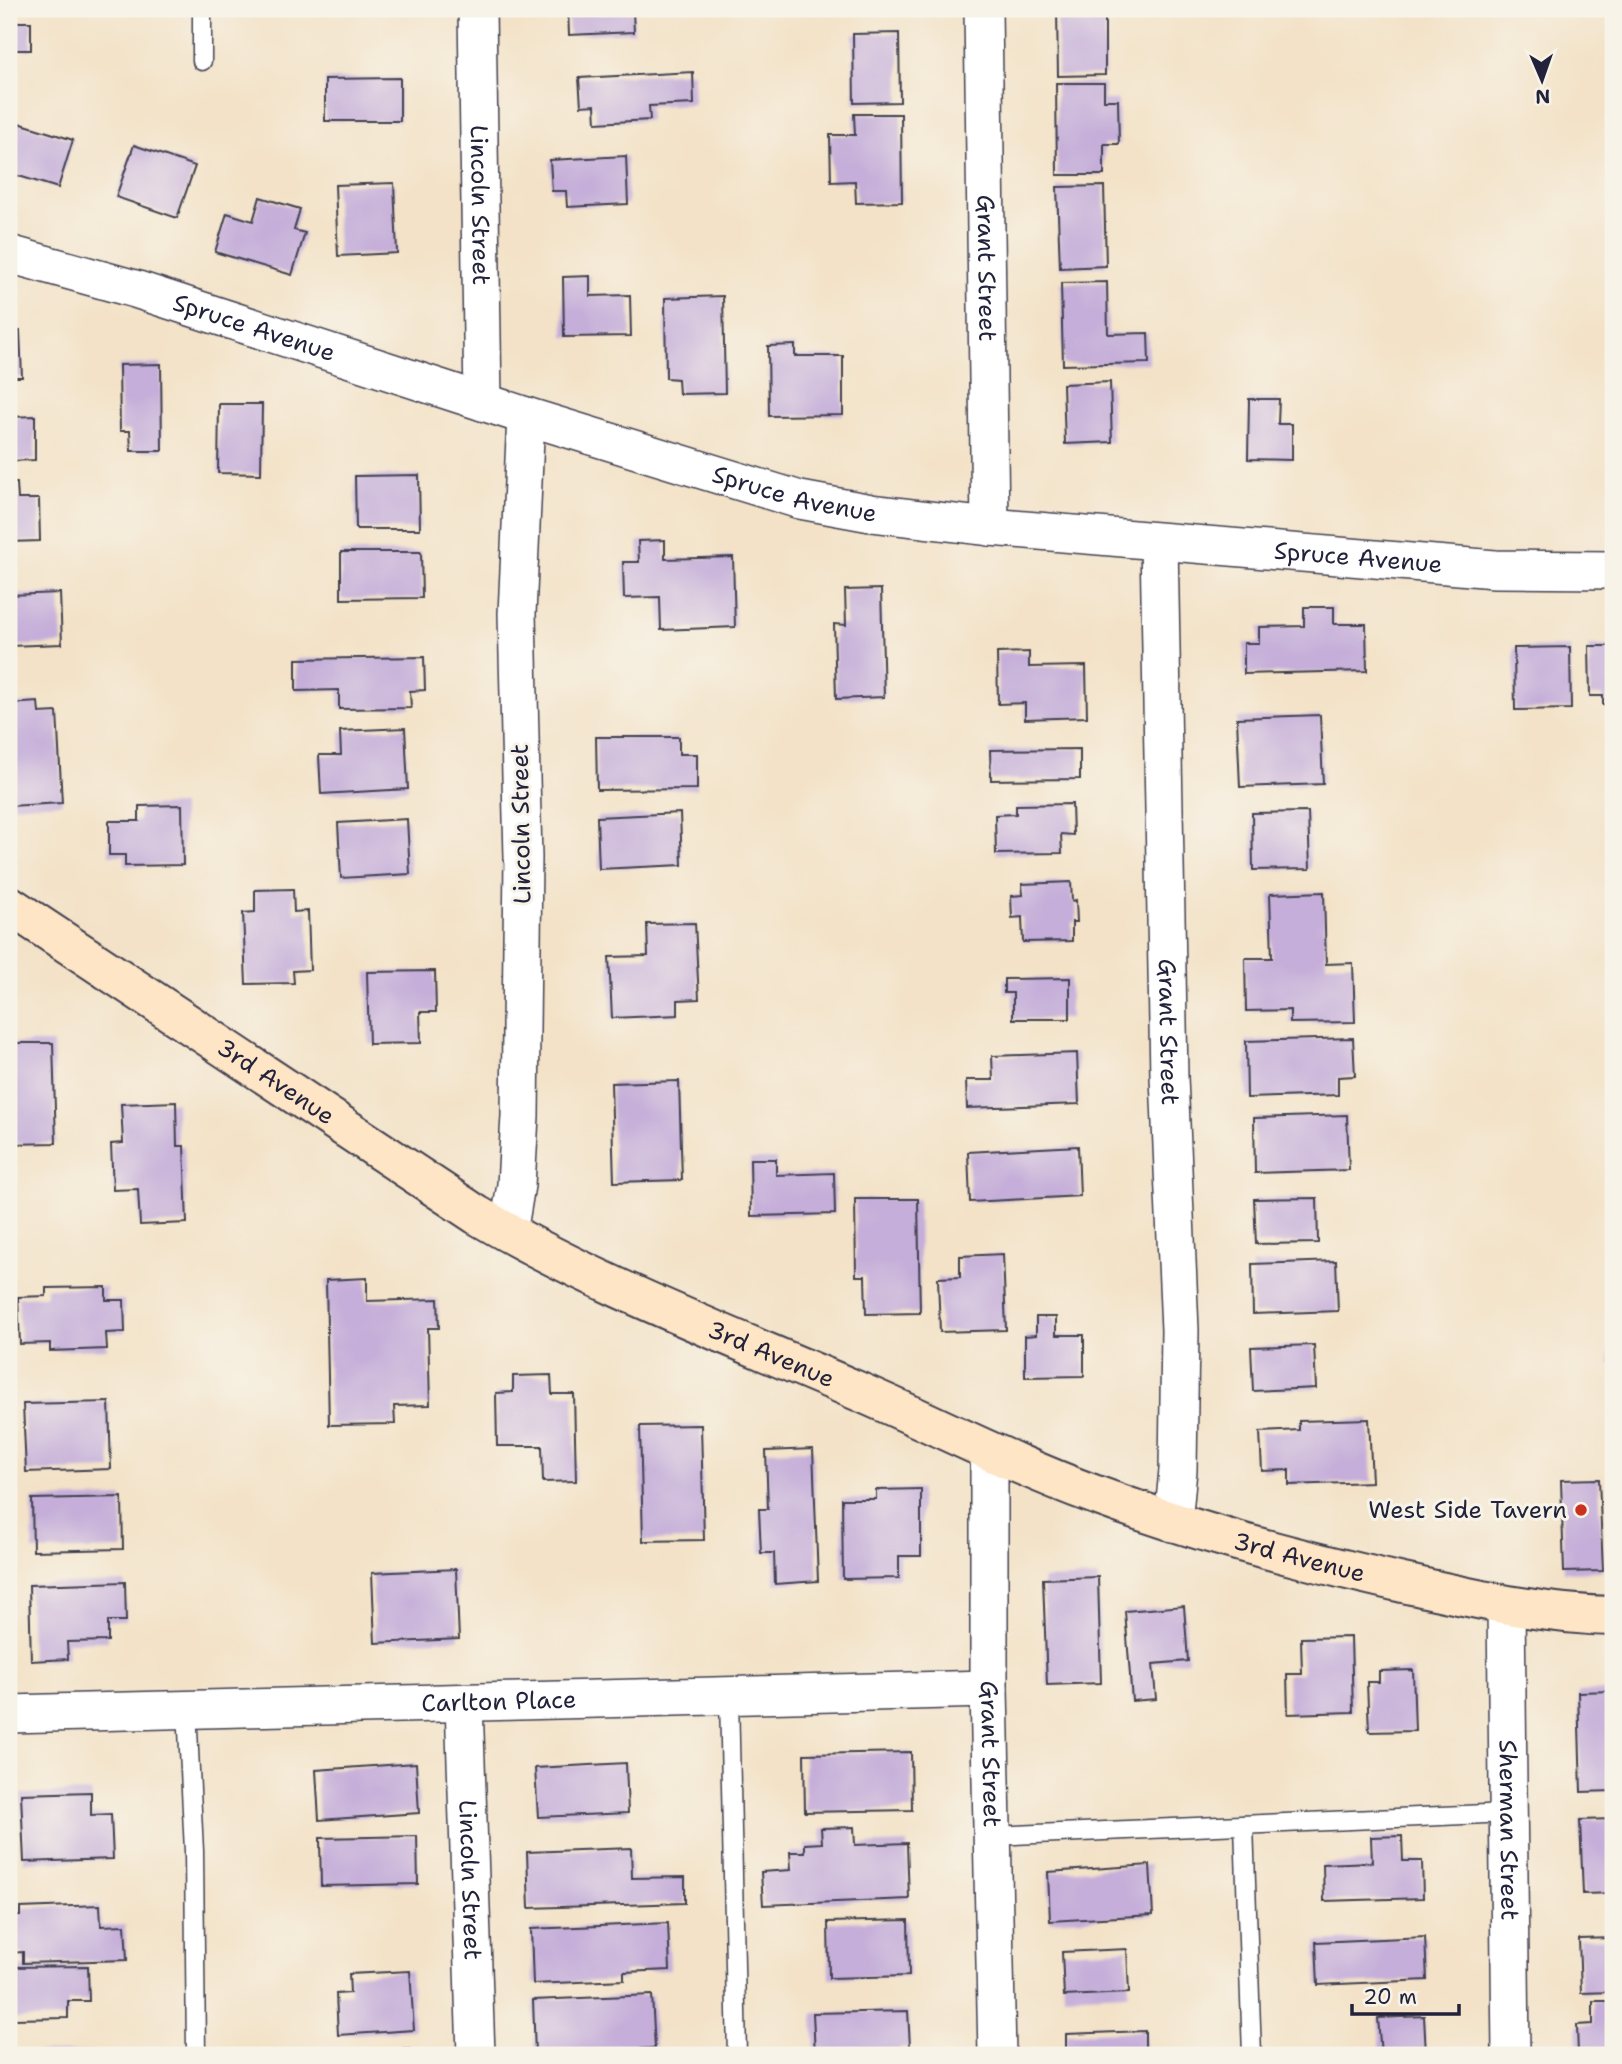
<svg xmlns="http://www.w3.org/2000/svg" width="1622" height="2064" viewBox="0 0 1622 2064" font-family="'Shantell Sans',sans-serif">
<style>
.building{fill:#c5aed9}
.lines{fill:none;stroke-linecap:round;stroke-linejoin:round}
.lane-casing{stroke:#413f50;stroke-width:21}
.street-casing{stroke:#413f50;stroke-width:40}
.secondary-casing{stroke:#413f50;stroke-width:42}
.lane{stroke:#fff;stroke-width:18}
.street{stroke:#fff;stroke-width:37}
.secondary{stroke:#fde5c5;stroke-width:38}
.poi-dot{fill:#c8321e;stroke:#f7f3e8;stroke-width:2.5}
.labels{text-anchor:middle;stroke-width:6;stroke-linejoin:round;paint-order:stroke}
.street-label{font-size:24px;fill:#22223b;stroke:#f7f3e8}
.poi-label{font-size:24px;fill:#22223b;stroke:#f7f3e8;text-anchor:end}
</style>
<rect width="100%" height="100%" fill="#f7f3e8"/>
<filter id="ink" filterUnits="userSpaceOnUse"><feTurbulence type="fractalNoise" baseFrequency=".0143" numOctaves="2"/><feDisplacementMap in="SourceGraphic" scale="14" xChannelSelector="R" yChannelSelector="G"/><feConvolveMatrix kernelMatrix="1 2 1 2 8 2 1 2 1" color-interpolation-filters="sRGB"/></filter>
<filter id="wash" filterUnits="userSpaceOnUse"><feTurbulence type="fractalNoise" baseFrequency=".00686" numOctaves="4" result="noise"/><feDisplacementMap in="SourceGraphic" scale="28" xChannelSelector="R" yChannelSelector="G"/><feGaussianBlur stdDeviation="1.57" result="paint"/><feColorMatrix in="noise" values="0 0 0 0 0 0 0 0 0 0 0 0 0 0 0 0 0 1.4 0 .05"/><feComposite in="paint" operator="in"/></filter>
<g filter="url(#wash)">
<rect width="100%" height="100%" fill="#f3e2c7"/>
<g id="blocks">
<g class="building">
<polygon points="568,9 639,9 639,11 633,11 634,32 569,35"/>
<polygon points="1057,9 1105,9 1105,75 1058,76"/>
<polygon points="9,22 31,22 31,50 15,50 15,80 9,80"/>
<polygon points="899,33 900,102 854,103 853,34"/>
<polygon points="693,72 694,104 649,106 650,120 596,123 595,105 581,106 579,78"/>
<polygon points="400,78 400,121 325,121 325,79"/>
<polygon points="1056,83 1104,83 1104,100 1118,100 1119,144 1104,144 1104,175 1057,175"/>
<polygon points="854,114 901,114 902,202 856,203 855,181 831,182 830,135 855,135"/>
<polygon points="9,120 73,140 58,188 9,173"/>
<polygon points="134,145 195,166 177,218 116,197"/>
<polygon points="626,156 628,204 567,207 566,191 552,191 550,160"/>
<polygon points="394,183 397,253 338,256 335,185"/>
<polygon points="1104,186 1106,266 1060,268 1057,187"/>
<polygon points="260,197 300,209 294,230 305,233 292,275 215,252 227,213 253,221"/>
<polygon points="590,276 590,296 630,295 631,336 564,337 563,277"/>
<polygon points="1107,282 1108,334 1148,333 1149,363 1063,365 1061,283"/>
<polygon points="723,296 725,393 679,394 678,379 666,378 665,298"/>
<polygon points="20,331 22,377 9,377 9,332"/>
<polygon points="795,345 795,356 843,356 843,415 769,416 768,346"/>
<polygon points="161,364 162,451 131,451 130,431 120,431 119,365"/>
<polygon points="1110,382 1112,442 1065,444 1063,384"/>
<polygon points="1249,399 1279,399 1278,424 1292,424 1292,460 1248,459"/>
<polygon points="219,404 262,404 261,474 218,473"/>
<polygon points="35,416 35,460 9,461 9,417"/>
<polygon points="419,475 420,529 356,529 355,476"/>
<polygon points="9,483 17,483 18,499 39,499 40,541 9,542"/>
<polygon points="665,540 665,559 733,557 735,627 661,630 660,597 624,598 623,562 639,562 638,541"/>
<polygon points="341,552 421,552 422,598 341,599"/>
<polygon points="881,589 884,697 836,699 834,624 846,625 845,590"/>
<polygon points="60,593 62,644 9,646 9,595"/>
<polygon points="1304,607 1334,607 1334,624 1366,624 1367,671 1244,674 1244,643 1259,643 1259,627 1304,626"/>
<polygon points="1589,646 1613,646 1613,706 1603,705 1603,696 1590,696"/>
<polygon points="1570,647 1571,709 1515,710 1514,648"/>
<polygon points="1029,652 1029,667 1086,666 1087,717 1025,719 1025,703 998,704 997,653"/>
<polygon points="424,657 425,690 410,691 411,708 339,709 339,690 296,691 296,659"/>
<polygon points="38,702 39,713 57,712 62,803 9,806 9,704"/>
<polygon points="1320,715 1323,784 1240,787 1237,718"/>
<polygon points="405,728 408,789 321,794 319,755 341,755 340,731"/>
<polygon points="596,737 679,737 679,754 697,754 697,789 597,790"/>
<polygon points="1080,749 1080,779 991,780 990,750"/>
<polygon points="1072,804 1073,835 1061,834 1062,853 996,854 995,815 1016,814 1016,805"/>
<polygon points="182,805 183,865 125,866 125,855 109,855 109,821 139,821 139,806"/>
<polygon points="1308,812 1310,869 1253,870 1252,813"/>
<polygon points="680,813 682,865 599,869 597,817"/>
<polygon points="407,819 410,874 341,878 338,823"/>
<polygon points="1071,882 1072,901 1076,900 1077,922 1072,922 1072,941 1023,942 1022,917 1012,918 1011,896 1023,895 1022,884"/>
<polygon points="293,889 294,912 308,911 310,970 293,971 294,983 246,984 243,913 255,912 255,890"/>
<polygon points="1324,892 1326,964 1353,963 1355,1022 1290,1023 1290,1010 1246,1011 1245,958 1272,958 1270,894"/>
<polygon points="695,923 699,999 678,1000 678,1015 612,1018 609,957 648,956 647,924"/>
<polygon points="435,971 436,1012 420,1012 421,1043 369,1044 367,972"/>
<polygon points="1070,978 1070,1019 1013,1019 1013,993 1004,993 1004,979"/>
<polygon points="1353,1038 1355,1076 1338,1077 1338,1095 1247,1098 1246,1041"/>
<polygon points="9,1043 53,1043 56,1143 9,1144"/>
<polygon points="1077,1053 1079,1104 967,1108 966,1080 993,1080 992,1056"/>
<polygon points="679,1081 682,1180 614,1182 611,1083"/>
<polygon points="176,1102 177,1146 184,1146 187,1223 140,1225 138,1189 113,1190 111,1144 123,1143 121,1104"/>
<polygon points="1347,1115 1349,1170 1255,1173 1254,1118"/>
<polygon points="1078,1146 1080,1196 970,1202 968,1152"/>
<polygon points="750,1159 776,1159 776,1175 834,1173 835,1214 751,1216"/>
<polygon points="1317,1198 1318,1243 1256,1244 1254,1199"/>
<polygon points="855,1199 918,1199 920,1313 866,1314 865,1276 856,1276"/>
<polygon points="1003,1254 1006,1330 940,1332 938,1278 960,1277 960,1256"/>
<polygon points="1336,1261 1338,1311 1253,1314 1252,1264"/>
<polygon points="367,1278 367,1301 438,1299 439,1328 428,1328 430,1405 394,1406 395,1424 329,1425 326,1280"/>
<polygon points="106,1287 106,1300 124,1300 125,1332 106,1333 107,1349 50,1351 50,1343 20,1344 18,1297 46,1296 46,1288"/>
<polygon points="1608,1316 1613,1316 1613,1365 1610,1365"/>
<polygon points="1036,1317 1056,1317 1056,1335 1084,1335 1084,1376 1025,1377 1025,1336 1036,1335"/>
<polygon points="1314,1345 1316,1388 1253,1391 1251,1347"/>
<polygon points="551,1375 552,1394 574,1394 576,1481 543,1482 542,1446 497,1446 496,1393 513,1392 513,1376"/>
<polygon points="109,1402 111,1469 26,1472 23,1404"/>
<polygon points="1369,1419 1372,1482 1289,1485 1289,1470 1262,1471 1260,1432 1299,1430 1299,1421"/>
<polygon points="701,1425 704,1540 643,1541 640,1426"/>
<polygon points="813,1449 818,1581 775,1584 774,1553 761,1553 759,1509 768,1509 766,1451"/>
<polygon points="1599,1479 1603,1571 1564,1572 1561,1480"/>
<polygon points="921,1489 921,1556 899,1556 899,1578 843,1579 842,1499 876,1499 876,1490"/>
<polygon points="122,1497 123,1549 33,1551 32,1499"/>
<polygon points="456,1569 459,1639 375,1643 372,1573"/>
<polygon points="1098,1577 1101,1683 1047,1685 1043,1579"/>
<polygon points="125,1582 126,1621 108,1621 108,1641 67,1642 68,1659 31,1661 29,1585"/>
<polygon points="1184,1606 1188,1661 1153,1664 1156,1699 1132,1701 1125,1611"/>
<polygon points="1351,1637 1353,1712 1288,1714 1287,1674 1302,1674 1301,1638"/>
<polygon points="1413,1670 1415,1731 1369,1732 1367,1682 1379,1682 1379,1671"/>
<polygon points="1613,1691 1613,1791 1581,1792 1578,1692"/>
<polygon points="911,1752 912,1810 805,1812 804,1754"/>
<polygon points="416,1763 419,1813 319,1820 316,1770"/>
<polygon points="626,1763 628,1813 538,1817 535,1768"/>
<polygon points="91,1792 91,1815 111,1814 113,1859 24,1862 21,1794"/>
<polygon points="1613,1819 1613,1893 1583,1894 1580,1820"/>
<polygon points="854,1827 855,1845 907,1843 909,1899 763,1905 761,1872 791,1870 790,1852 805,1852 805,1844 822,1843 821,1828"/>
<polygon points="417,1836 418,1884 321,1886 320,1838"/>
<polygon points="1402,1836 1403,1861 1422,1861 1423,1898 1324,1901 1323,1864 1372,1862 1371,1837"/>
<polygon points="631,1848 632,1878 685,1877 685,1903 529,1908 527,1852"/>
<polygon points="1150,1865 1153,1915 1050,1921 1048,1872"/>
<polygon points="100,1905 101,1926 125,1925 127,1960 23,1963 23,1952 9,1953 9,1917 20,1916 20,1908"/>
<polygon points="908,1920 909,1976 829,1978 828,1922"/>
<polygon points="668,1923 670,1970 624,1972 624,1980 533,1984 531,1929"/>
<polygon points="1425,1937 1427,1980 1318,1985 1316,1942"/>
<polygon points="1613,1938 1613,1992 1581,1993 1579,1939"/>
<polygon points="1127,1949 1129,1993 1064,1996 1062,1952"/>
<polygon points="88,1966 89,2001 68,2001 68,2018 13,2019 12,1967"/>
<polygon points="410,1971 414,2030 338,2035 336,1994 350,1993 349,1974"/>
<polygon points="652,1995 655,2048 623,2050 623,2055 590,2055 590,2051 535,2054 533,2000"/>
<polygon points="1593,2001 1613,2001 1613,2055 1578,2055 1577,2025 1593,2024"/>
<polygon points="908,2011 910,2047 900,2048 900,2055 815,2055 813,2013"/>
<polygon points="1424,2016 1426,2055 1381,2055 1378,2018"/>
<polygon points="1145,2031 1145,2054 1066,2055 1066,2034"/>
<polygon points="411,2049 411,2055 305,2055 305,2052"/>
<rect x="9" y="2052" width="115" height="3"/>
</g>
</g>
</g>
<g filter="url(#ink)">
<use href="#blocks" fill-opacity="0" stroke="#413f50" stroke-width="2"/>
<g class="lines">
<g class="lane-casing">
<g id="lane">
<polyline points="202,9 202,61"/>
<polyline points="729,1696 737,2055"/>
<polyline points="187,1709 194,1851 196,2055"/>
<polyline points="1244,1825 1252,2055"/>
<polyline points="993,1836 1508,1813"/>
</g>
</g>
<g class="street-casing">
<g id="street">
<path id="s1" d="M477,9L483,402"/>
<path id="s2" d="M983,9L990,527"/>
<path id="s3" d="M9,254L135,289L526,416L800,500L871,513L990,527L1495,569L1613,570"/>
<path id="s4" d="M1159,542L1169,1077L1180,1330L1178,1470L1173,1523"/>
<polyline points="508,1233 516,1185 520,1116 523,858 517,614 526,416"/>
<path id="s5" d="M989,1451V1689L997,2055"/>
<path id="s6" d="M1506,1606L1511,2055"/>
<path id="s7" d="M464,1703L476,2055"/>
<path id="s8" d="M9,1714L989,1689"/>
</g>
</g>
<g class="secondary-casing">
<g id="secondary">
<path id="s9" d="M9,905L477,1215C596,1285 726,1334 853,1389C933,1423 1011,1464 1093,1494C1194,1532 1298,1559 1403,1583C1472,1598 1542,1615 1613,1616"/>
</g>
</g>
<use href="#lane" class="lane"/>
<use href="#street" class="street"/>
<use href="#secondary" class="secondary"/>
</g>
</g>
<circle class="poi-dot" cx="1581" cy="1510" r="7"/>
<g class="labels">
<g class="street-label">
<text dy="8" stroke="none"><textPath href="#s1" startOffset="196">Lincoln Street</textPath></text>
<text dy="8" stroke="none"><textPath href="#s2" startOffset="259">Grant Street</textPath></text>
<text dy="8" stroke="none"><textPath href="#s3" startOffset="256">Spruce Avenue</textPath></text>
<text dy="8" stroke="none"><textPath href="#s3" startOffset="822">Spruce Avenue</textPath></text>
<text dy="8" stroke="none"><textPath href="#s3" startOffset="1390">Spruce Avenue</textPath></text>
<text transform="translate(521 824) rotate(-91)" y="8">Lincoln Street</text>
<text dy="8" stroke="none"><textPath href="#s4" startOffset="490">Grant Street</textPath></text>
<text dy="8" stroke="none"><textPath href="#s9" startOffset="320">3rd Avenue</textPath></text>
<text dy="8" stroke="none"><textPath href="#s9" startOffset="887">3rd Avenue</textPath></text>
<text dy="8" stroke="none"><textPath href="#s9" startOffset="1454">3rd Avenue</textPath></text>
<text dy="8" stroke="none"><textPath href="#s8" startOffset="490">Carlton Place</textPath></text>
<text dy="8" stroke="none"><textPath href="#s5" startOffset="303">Grant Street</textPath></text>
<text dy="8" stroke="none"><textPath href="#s6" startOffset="224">Sherman Street</textPath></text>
<text dy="8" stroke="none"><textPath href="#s7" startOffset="177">Lincoln Street</textPath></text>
</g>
<g class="poi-label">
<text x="1567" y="1518">West Side Tavern</text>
</g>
</g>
<rect width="1622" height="2064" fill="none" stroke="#f7f3e8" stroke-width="35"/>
<g transform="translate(1542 80) rotate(178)" stroke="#f7f3e8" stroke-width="5" paint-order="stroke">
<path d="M0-5L12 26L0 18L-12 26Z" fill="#22223b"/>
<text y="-10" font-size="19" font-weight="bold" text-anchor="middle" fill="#22223b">N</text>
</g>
<path d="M1352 2004v10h107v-10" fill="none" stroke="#22223b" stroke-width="3.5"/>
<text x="1363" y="2004" font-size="21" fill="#22223b" stroke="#f7f3e8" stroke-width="5" paint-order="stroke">20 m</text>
</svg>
